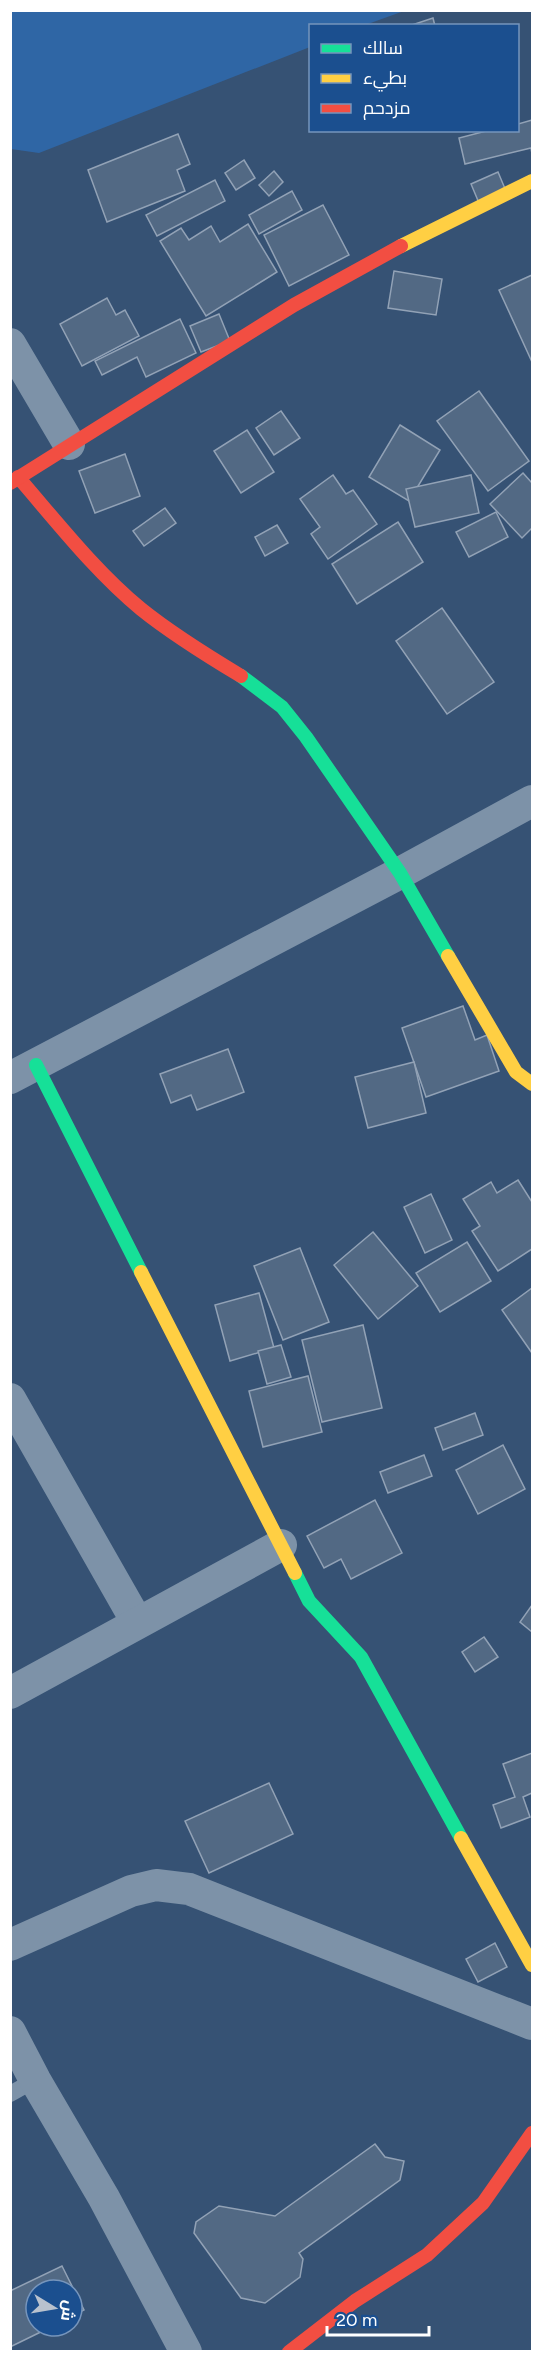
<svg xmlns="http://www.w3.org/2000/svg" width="543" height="2362" viewBox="0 0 543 2362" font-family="Figtree,Cairo,sans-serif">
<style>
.green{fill:#2f66a5}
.building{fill:#526984;stroke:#92a2b6;stroke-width:1.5}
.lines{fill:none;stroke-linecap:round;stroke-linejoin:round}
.lane{stroke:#7d92a8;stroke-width:16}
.street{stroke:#7d92a8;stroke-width:32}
.fast{stroke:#16e098;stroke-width:14}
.slow{stroke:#ffcf43;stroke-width:14}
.jam{stroke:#f24e42;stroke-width:14}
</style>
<rect width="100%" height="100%" fill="#365274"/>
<polygon class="green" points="11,10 404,10 404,11 365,25 310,26 310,47 39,153 11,149"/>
<g class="building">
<polygon points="433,18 435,26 409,26"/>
<polygon points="532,120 532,154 531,148 465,164 459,138 490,130 518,130 518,124"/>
<polygon points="178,134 190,164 177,170 185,191 107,222 88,170"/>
<polygon points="244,160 255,178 236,190 225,173"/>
<polygon points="274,171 283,182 269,196 259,185"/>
<polygon points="498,172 506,191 479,203 471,184"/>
<polygon points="215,180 225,201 157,236 146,215"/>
<polygon points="292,191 302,210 259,234 249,215"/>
<polygon points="323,205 349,255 289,286 264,235"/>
<polygon points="248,224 277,272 206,316 160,241 181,228 189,240 211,226 220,242"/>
<polygon points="394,271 442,279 436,315 388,308"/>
<polygon points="532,275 532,362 499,290"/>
<polygon points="107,298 116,315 125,310 139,336 82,366 60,324"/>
<polygon points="219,314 230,341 201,352 190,326"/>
<polygon points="180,319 196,353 146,377 137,357 102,375 95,361"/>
<polygon points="479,391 529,461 488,491 437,421"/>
<polygon points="281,411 300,438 274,455 256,428"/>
<polygon points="400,425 440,450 409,501 369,477"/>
<polygon points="247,430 274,472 241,493 214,451"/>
<polygon points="125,454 140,496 95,513 79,471"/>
<polygon points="523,473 532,483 532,528 522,538 490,504"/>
<polygon points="333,475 346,494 353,490 377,524 328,559 311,534 320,527 300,499"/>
<polygon points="471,475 479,513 415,527 406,489"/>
<polygon points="165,508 176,523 144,546 133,531"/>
<polygon points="496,512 508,537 469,557 456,532"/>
<polygon points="398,522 423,562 357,604 332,564"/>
<polygon points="277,525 288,543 265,556 255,537"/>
<polygon points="442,608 494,682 447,714 396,641"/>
<polygon points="463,1006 475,1040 487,1035 499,1071 426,1097 402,1028"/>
<polygon points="228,1049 244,1092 197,1110 191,1095 171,1103 160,1074"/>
<polygon points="414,1062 426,1113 368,1128 355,1077"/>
<polygon points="518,1180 532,1202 532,1249 498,1271 472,1231 480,1226 463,1199 491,1182 497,1193"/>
<polygon points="431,1194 452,1240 425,1253 404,1207"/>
<polygon points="373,1232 418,1286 378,1319 334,1265"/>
<polygon points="467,1242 491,1281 440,1312 416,1273"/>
<polygon points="300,1248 329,1322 283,1340 254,1266"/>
<polygon points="532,1288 532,1353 502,1310"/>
<polygon points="259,1293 274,1348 230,1361 215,1305"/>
<polygon points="363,1325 382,1408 322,1422 302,1340"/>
<polygon points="281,1345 291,1377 267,1384 258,1351"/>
<polygon points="308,1376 322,1432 263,1447 249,1391"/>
<polygon points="475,1413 483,1435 443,1450 435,1428"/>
<polygon points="503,1445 525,1489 478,1514 456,1470"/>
<polygon points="424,1455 432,1476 388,1493 380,1472"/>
<polygon points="375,1500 402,1553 351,1579 341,1559 324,1568 307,1536"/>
<polygon points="532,1605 532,1632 520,1622"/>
<polygon points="484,1637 498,1657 475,1672 462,1652"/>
<polygon points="532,1753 532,1793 523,1797 530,1817 501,1828 493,1805 515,1797 503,1764"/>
<polygon points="269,1783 293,1834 209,1873 185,1821"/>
<polygon points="495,1943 507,1967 478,1982 466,1959"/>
<polygon points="375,2144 385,2157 404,2161 400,2180 299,2253 303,2259 300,2277 265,2303 241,2298 194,2233 196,2222 219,2206 275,2216"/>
<polygon points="62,2266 84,2310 72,2316 72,2290 36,2290 36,2326 53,2326 10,2347 10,2291"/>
</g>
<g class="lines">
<polyline class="lane" points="10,2094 35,2080"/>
<g class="street">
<polyline points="10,344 69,444"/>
<polyline points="10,1078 400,873 532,801"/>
<polyline points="10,1399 137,1622"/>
<polyline points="10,1693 281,1545"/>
<polyline points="10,1945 131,1891 156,1885 189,1889 532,2024"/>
<polyline points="10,2032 35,2080 104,2198 186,2352"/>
</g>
<g class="fast">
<polyline points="241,676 282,707 306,737 400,873 448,956"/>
<polyline points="36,1065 141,1272"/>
<polyline points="295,1573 309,1601 361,1657 461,1838"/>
</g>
<g class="slow">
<polyline points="401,246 532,181"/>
<polyline points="448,956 516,1072 532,1084"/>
<polyline points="141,1272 295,1573"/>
<polyline points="461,1838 532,1965"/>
</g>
<g class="jam">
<path d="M18,477C57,522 95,571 141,609C172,634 206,655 241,676"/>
<polyline points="10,483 294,305 401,246"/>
<polyline points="289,2352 355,2301 427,2255 483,2203 532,2133"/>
</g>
</g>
<rect width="543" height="2362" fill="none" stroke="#ffffff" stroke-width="24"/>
<rect x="309" y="24" width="210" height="108" fill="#1b4f8f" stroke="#7695bc" stroke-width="1.5"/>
<rect x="321" y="44" width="30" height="9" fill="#16e098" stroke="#7695bc" stroke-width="1.5"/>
<text x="363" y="54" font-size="18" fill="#ffffff">سالك</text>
<rect x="321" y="74" width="30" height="9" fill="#ffcf43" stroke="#7695bc" stroke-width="1.5"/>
<text x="363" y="84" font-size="18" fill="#ffffff">بطيء</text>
<rect x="321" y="104" width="30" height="9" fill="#f24e42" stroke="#7695bc" stroke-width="1.5"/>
<text x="363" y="114" font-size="18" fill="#ffffff">مزدحم</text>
<g transform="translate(54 2308) rotate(101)"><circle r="28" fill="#1b4f8f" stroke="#7695bc" stroke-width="1.5"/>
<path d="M0-4.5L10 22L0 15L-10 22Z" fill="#b9c2ce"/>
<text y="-9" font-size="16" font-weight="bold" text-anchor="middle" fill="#ffffff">ش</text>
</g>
<path d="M327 2326v9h102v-9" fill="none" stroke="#ffffff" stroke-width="3"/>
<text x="336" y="2326" font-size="18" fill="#ffffff" stroke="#1b4f8f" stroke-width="4.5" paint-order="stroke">20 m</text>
</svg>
